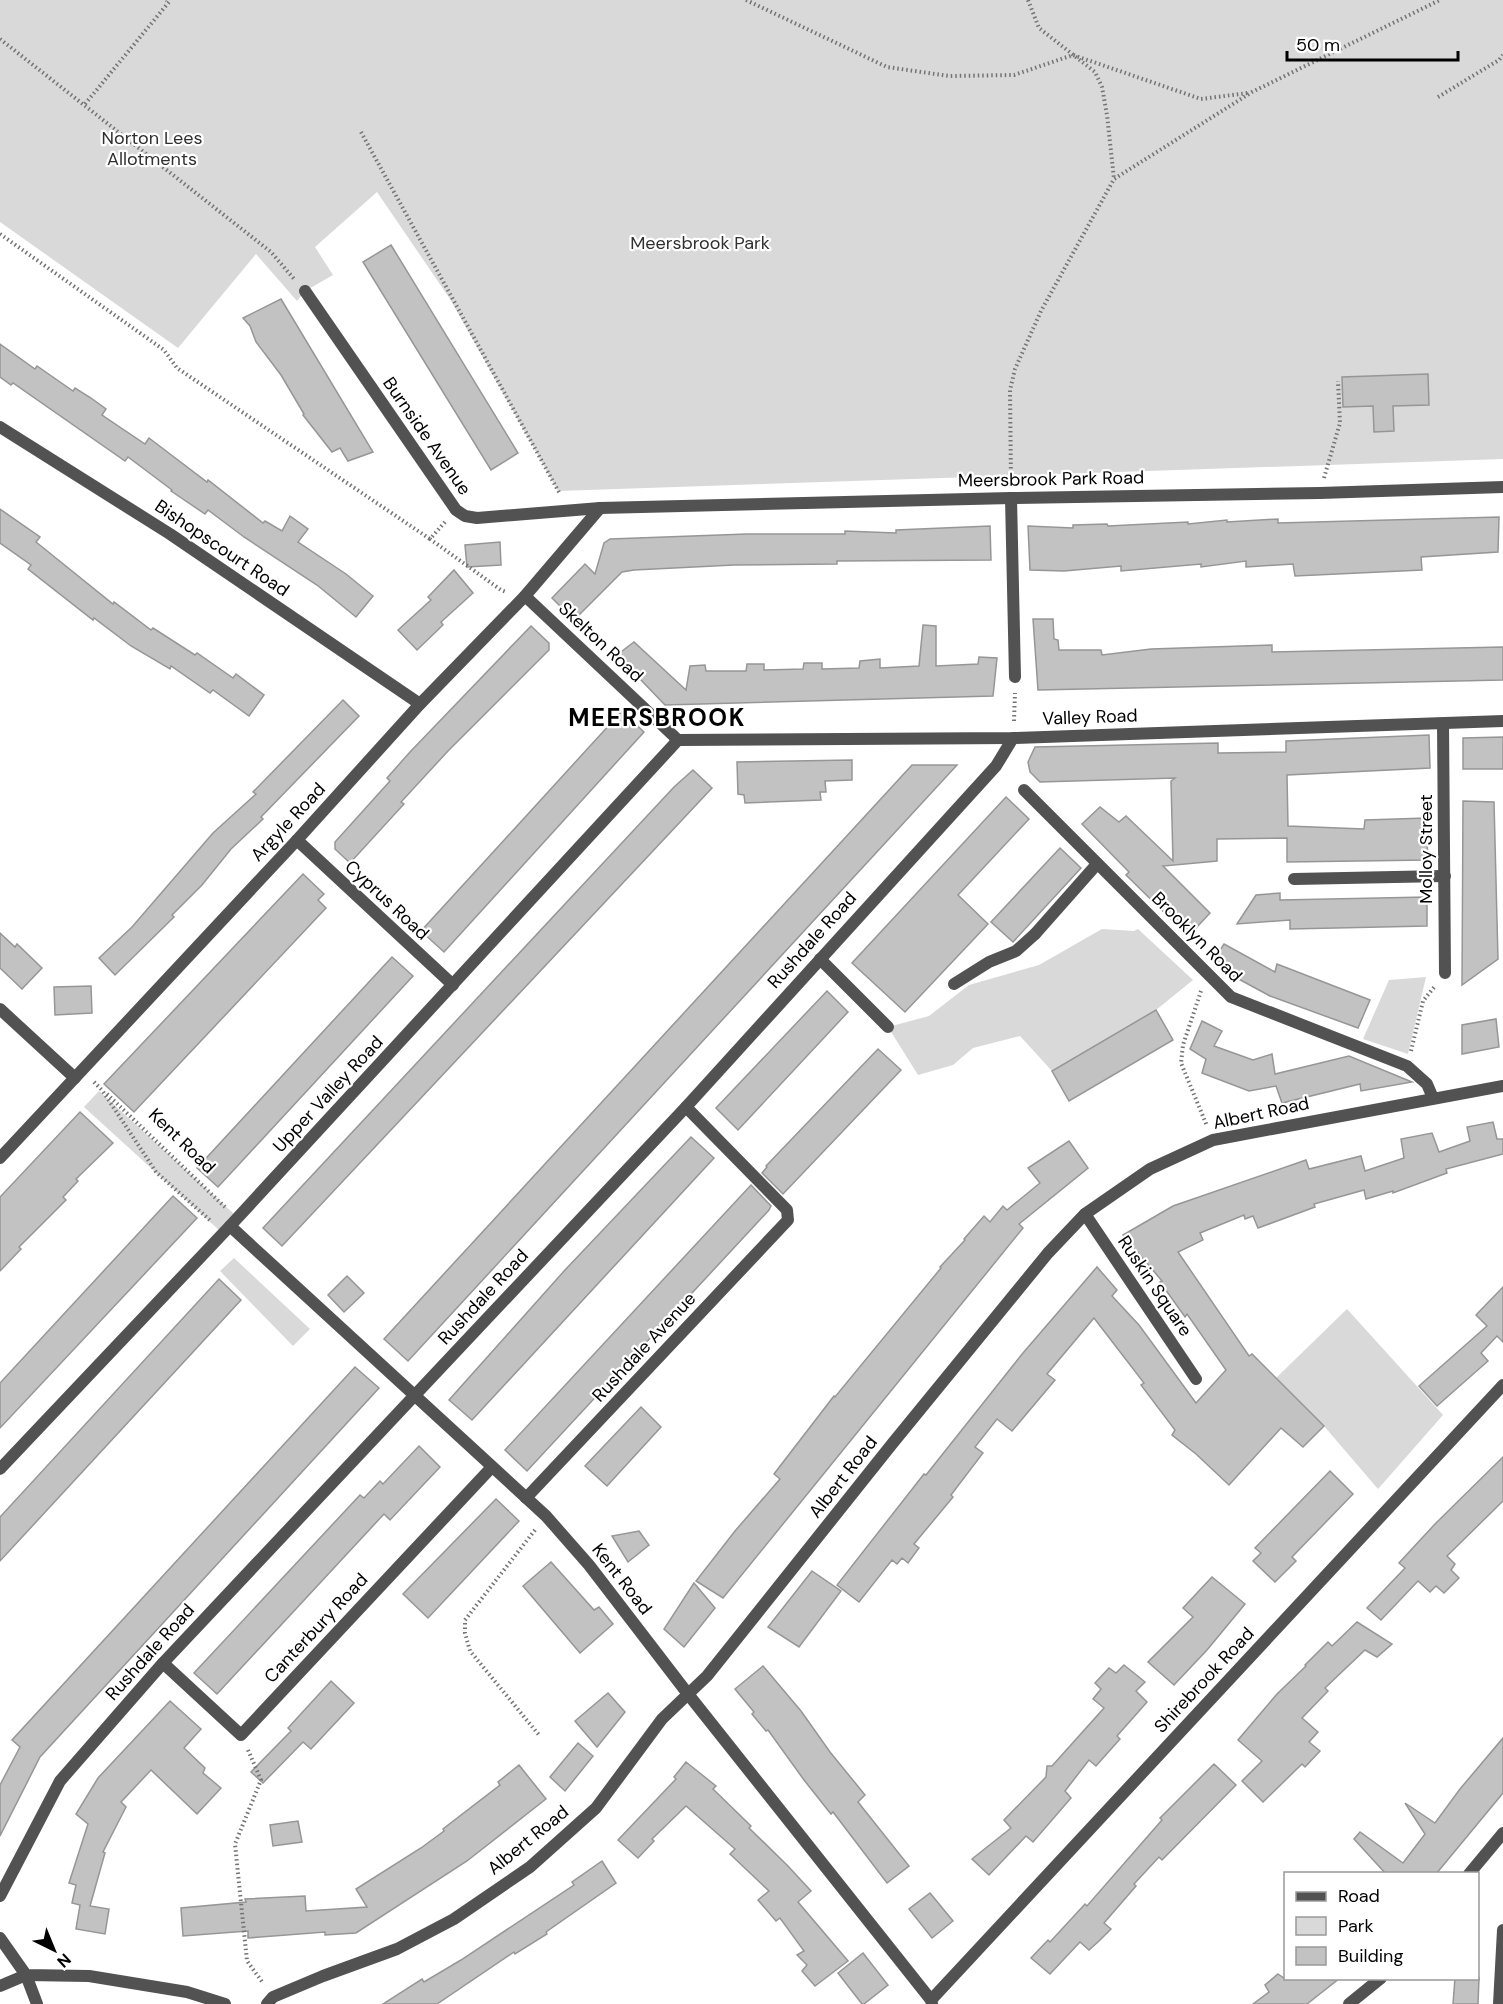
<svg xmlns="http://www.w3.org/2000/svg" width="1503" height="2004" viewBox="0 0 1503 2004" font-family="'DM Sans',sans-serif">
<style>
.green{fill:#d9d9d9}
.building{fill:#c2c2c2;stroke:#969696;stroke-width:1.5}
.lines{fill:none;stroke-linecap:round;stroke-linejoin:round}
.path{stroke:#747474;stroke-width:4;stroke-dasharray:1.5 3;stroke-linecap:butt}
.service{stroke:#525252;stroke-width:12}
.minor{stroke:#525252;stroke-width:12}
.tertiary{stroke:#525252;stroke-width:12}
.labels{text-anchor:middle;stroke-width:4.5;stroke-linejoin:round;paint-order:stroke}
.park-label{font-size:18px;fill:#303030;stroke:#fff}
.street-label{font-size:18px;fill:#000;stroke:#fff}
.district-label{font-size:24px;font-weight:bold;letter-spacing:1.5px;fill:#000;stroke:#fff}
</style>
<rect width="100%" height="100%" fill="#fff"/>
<g class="green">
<polygon points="0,0 1503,0 1503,459 558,491 450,299 377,192 315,247 333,275 305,291 297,301 256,254 178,348 0,222"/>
<polygon points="1102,929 1134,931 1138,929 1193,980 1156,1010 1052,1071 1020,1036 973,1048 953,1065 918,1075 888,1027 929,1016 969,985 1039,965"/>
<polygon points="1426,977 1408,1054 1363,1039 1389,980"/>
<polygon points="99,1091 234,1214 219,1230 84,1107"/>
<polygon points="234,1258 310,1329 293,1346 220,1271"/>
<polygon points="1347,1309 1443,1415 1378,1489 1324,1426 1276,1378"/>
</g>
<g class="building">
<polygon points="391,245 518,453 491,470 363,262"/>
<polygon points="281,299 373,452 348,461 340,448 332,452 303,415 304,414 281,375 256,342 250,326 243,318"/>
<polygon points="0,344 35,369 37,366 73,391 75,388 91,398 106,409 102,415 145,444 149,438 207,482 208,480 263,523 265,521 282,531 290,516 308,529 298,542 346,574 373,596 356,617 317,585 244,537 208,510 205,514 171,491 172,490 128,457 125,461 13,383 11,385 0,377"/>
<polygon points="1428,374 1429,405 1393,406 1394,431 1374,432 1373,406 1343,407 1342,377"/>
<polygon points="0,509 40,537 36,542 113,604 114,602 151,630 153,628 195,655 197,653 233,678 236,674 264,695 249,716 213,690 210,693 171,666 170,669 131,646 94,618 93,620 28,569 31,565 0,543"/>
<polygon points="1499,517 1498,552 1421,557 1422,570 1295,576 1293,564 1246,567 1246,561 1201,567 1201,564 1121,571 1121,566 1064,571 1030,570 1028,526 1073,528 1073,525 1107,524 1108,526 1188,522 1188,524 1227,520 1227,522 1278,519 1278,523"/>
<polygon points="990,526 991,560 837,561 837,564 734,565 634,570 622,572 574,620 552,598 585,564 595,574 604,543 610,539 747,534 845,534 845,531 896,533 896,530"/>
<polygon points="500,542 501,565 467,567 465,545"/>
<polygon points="454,570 473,593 441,622 443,625 417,650 398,630 431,600 428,597"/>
<polygon points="1033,619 1053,619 1054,639 1058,640 1059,650 1101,650 1102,655 1151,649 1272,645 1272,652 1503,647 1503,680 1038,690"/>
<polygon points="923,625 936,626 936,666 978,664 979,657 997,658 993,696 665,705 617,655 634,642 686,690 690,666 705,665 706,671 746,671 747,664 764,664 764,670 803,669 804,663 822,663 822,669 859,668 860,661 880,659 880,668 919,666"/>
<polygon points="531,626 549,643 549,650 448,751 401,802 404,804 350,863 335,849 335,842 390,781 387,778 410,752"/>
<polygon points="343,700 359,716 261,817 263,819 231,849 202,885 172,915 174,917 115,975 99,958 132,927 213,833 256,794 253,792"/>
<polygon points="622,711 644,732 444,952 421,931"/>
<polygon points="1429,735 1430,768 1287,775 1288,826 1364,829 1365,820 1426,818 1428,860 1287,862 1287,838 1217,839 1217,861 1163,866 1210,913 1196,928 1181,929 1126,875 1129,872 1082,824 1100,807 1119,822 1126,816 1173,861 1171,781 1175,778 1040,782 1030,772 1028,762 1035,747 1218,743 1218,753 1286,752 1286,741"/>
<polygon points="1503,737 1503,769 1463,769 1463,738"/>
<polygon points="852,760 852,780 825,781 826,792 820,792 821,800 745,803 744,795 738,794 737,762"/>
<polygon points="912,765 957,765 408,1361 384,1339"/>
<polygon points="693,770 712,788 282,1246 263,1228 674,787"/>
<polygon points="1006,797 1029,819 958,895 988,924 905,1012 852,963"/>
<polygon points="1463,801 1494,802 1498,959 1462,985"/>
<polygon points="1060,848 1081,868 1013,942 991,922"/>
<polygon points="303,874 324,894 318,900 326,908 134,1112 104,1084"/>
<polygon points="1280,893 1280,900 1427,897 1427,926 1290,929 1290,920 1237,924 1256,895"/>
<polygon points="0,933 15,947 17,944 42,968 22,989 0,968"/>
<polygon points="1224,944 1275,972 1277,964 1370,1000 1358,1028 1270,996 1235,977 1213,961"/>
<polygon points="392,957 413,976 218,1187 197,1168"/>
<polygon points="91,986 92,1013 55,1015 54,987"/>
<polygon points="827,991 848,1012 738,1130 716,1108"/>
<polygon points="1156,1010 1173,1040 1069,1101 1052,1071"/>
<polygon points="1496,1019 1499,1047 1462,1054 1462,1025"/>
<polygon points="1202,1021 1222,1031 1214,1046 1253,1060 1272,1054 1275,1074 1349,1056 1412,1082 1361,1091 1360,1084 1282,1103 1276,1086 1249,1091 1202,1073 1206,1059 1190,1049"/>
<polygon points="878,1049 901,1070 783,1194 762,1173 767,1167 766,1166"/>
<polygon points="80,1112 113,1143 76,1179 78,1181 63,1197 66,1200 19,1247 21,1249 0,1271 0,1197"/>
<polygon points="1493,1122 1497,1139 1503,1139 1503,1154 1446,1169 1447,1173 1393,1193 1393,1191 1366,1199 1364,1190 1314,1204 1315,1207 1258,1228 1253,1216 1245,1219 1244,1215 1200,1233 1203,1240 1178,1252 1249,1356 1252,1354 1324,1426 1303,1447 1281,1428 1229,1485 1196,1454 1172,1435 1175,1430 1141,1385 1144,1383 1094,1318 1047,1374 1055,1380 1012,1431 997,1419 975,1447 983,1453 951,1495 953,1497 914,1544 919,1548 908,1563 902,1558 897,1564 892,1560 859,1602 837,1585 924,1474 926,1475 1023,1353 1097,1267 1117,1290 1112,1296 1139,1325 1196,1403 1226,1370 1187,1314 1185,1317 1160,1282 1162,1281 1123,1235 1173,1206 1306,1160 1309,1169 1361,1156 1365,1171 1404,1158 1401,1139 1432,1133 1439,1152 1470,1141 1467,1127"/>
<polygon points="691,1137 714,1158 472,1420 449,1400 565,1270"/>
<polygon points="1069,1141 1088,1168 1019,1224 1023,1228 723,1598 696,1581 735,1531 780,1479 774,1474 834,1396 835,1397 941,1268 940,1267 965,1240 964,1239 984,1216 990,1222 1003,1206 1007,1210 1040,1183 1028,1168"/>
<polygon points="751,1185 771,1206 769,1210 527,1471 505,1450"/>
<polygon points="173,1196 197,1218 0,1428 0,1383"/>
<polygon points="347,1276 364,1293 344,1312 328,1295"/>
<polygon points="219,1279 241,1300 0,1561 0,1517"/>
<polygon points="1503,1287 1503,1342 1497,1336 1481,1353 1488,1361 1437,1406 1419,1386 1487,1326 1476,1315"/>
<polygon points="355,1367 379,1388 40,1757 0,1836 0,1785 20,1747 12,1740"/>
<polygon points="641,1407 661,1427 607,1486 585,1466"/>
<polygon points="419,1446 440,1467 390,1520 384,1514 217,1694 194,1673 360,1495 364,1498 380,1481 383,1484"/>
<polygon points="1503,1457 1503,1501 1447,1556 1455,1564 1451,1570 1459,1578 1444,1593 1436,1586 1430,1592 1418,1581 1381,1620 1367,1608 1405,1568 1399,1563 1435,1524"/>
<polygon points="1330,1471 1353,1494 1292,1557 1296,1561 1275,1582 1253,1561 1261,1553 1255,1548"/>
<polygon points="496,1499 519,1521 428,1618 403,1594"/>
<polygon points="639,1531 649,1545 628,1562 612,1536"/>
<polygon points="551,1562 594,1610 599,1607 613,1624 580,1653 523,1586"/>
<polygon points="812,1571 841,1591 799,1647 768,1627"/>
<polygon points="1212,1577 1245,1604 1207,1650 1174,1685 1148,1662 1193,1617 1183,1608"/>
<polygon points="694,1583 715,1608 684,1647 664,1629"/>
<polygon points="1357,1622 1392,1644 1377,1657 1365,1650 1325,1688 1328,1691 1302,1718 1318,1732 1309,1742 1320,1751 1305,1767 1302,1764 1263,1802 1242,1781 1262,1761 1238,1740 1277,1694 1306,1666 1305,1665 1328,1642 1332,1646"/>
<polygon points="1124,1665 1145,1682 1136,1691 1147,1702 1117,1736 1120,1739 1096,1766 1089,1760 1065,1791 1071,1798 1033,1842 1026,1836 989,1875 972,1859 1011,1828 1004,1820 1046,1777 1047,1766 1052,1766 1104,1708 1093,1699 1101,1689 1095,1683 1109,1668 1116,1673"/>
<polygon points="763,1666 801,1711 830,1752 865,1795 858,1802 909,1866 887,1883 833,1812 831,1814 804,1780 768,1730 766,1731 752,1714 754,1712 735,1689"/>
<polygon points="331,1681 354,1703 311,1749 303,1742 263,1783 251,1772 291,1731 288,1728"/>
<polygon points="608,1693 625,1712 597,1747 575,1721"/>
<polygon points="170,1701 201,1729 184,1748 205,1768 203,1773 221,1788 197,1814 151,1770 121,1802 126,1807 103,1852 105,1853 90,1906 109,1909 105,1934 76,1929 80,1905 72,1903 76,1885 69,1883 88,1824 76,1814 98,1778"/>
<polygon points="1503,1738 1503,1793 1436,1874 1386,1874 1354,1839 1360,1832 1403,1863 1425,1834 1405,1803 1435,1823 1460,1789"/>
<polygon points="578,1743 593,1756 565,1791 550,1777"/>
<polygon points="686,1762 716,1786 713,1789 751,1826 749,1828 787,1865 811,1891 798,1902 848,1961 815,1986 802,1971 807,1965 797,1955 804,1951 780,1918 776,1921 758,1900 769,1891 730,1854 735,1849 686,1806 652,1839 654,1841 638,1858 618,1840 676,1779 674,1777"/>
<polygon points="1214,1764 1236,1785 1162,1860 1159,1857 1134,1884 1136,1886 1104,1923 1111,1929 1099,1941 1089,1950 1080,1942 1050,1974 1031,1958 1048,1940 1050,1942 1085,1904 1087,1906 1162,1820 1160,1818"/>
<polygon points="519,1765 546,1799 467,1861 356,1933 325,1935 325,1932 248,1938 248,1931 183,1936 181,1908 246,1902 245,1899 305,1896 306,1911 367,1907 356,1889 421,1848 444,1831 443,1829 500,1785 498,1782"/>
<polygon points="298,1821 302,1842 273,1846 270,1825"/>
<polygon points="602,1861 616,1883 546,1932 547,1934 515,1954 514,1952 437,2004 383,2004 422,1979 424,1982 461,1960 574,1885 572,1882"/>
<polygon points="930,1893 953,1921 932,1938 909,1909"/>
<polygon points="863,1953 888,1985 864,2004 862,2004 838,1973"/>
<polygon points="1278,1974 1284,1978 1340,1978 1307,2004 1253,2004 1269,1992 1265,1985"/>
<polygon points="1455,1978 1479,1978 1478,2004 1453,2004"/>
</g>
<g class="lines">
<g class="path">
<polyline points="746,0 887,67 949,76 1014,75 1073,55 1201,99 1248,93"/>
<polyline points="1028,0 1039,28 1095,72 1102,87 1107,115 1114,179"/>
<polyline points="0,39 271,252 295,280"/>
<polyline points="1438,97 1499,60 1503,55"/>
<polyline points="85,104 169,2 166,0"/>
<polyline points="361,132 560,494"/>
<polyline points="0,234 164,350 177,368 430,539"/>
<polyline points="1324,478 1340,423 1338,381"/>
<polyline points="1011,482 1010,390 1015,369 1041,311 1114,179 1252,92 1440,0"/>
<polyline points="445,522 430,539 501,590 506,592"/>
<polyline points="1014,721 1015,693"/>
<polyline points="1201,991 1183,1045 1181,1063 1207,1126"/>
<polyline points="1411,1051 1423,1001 1435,986"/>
<polyline points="94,1082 102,1090 156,1172 212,1222"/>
<polyline points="107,1094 225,1207"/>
<polyline points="535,1530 465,1620 465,1633 470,1651 539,1735"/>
<polyline points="248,1750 261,1780 235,1844 247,1961 263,1983"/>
</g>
<polyline class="service" points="954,984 989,962 1016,951 1035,934"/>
<g class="minor">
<polyline points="305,291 456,510 465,516 477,518 600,508 1011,498 1320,493 1503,487"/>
<polyline points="0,427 170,534 420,704"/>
<polyline points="1011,498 1015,677"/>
<polyline points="525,596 678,740"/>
<polyline points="1443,724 1445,973"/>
<polyline points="678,740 1013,738 1503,721"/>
<polyline points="1024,790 1231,997 1407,1066 1427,1084 1433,1098"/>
<polyline points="297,840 453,985"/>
<polyline points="1294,879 1445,876"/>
<polyline points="1035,934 1097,864"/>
<polyline points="820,959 888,1027"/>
<polyline points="0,1009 75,1078"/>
<polyline points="0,1158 297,840 420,704 525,596 600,508"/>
<polyline points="1085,1214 1196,1379"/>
<polyline points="230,1226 546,1516 589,1565 688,1694 931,2000 932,2004"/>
<polyline points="0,1469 230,1226 678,740"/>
<polyline points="526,1498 788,1220 787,1210 686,1107"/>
<polyline points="163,1663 241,1735 491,1468"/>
<polyline points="1469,1874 1503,1833"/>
<polyline points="0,1896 60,1781 163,1663 686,1107 996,766 1013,738"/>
<polyline points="0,1986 26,1975 37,2004"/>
<polyline points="931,2000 1503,1385"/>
<polyline points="267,2004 273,1997 323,1976 397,1949 454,1919 530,1867 596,1808 662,1719 707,1676 892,1444 1048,1253 1085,1214 1150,1169 1213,1140 1503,1086"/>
<polyline points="1349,2004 1381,1978"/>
<polyline points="1499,2004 1503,1930"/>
</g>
<polyline class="tertiary" points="0,1938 26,1975 89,1976 187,1992 225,2004"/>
</g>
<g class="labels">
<g class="park-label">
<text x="152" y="144">Norton Lees<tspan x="152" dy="21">Allotments</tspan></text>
<text x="700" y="249">Meersbrook Park</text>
</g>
<g class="street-label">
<text transform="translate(427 436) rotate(55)" y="6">Burnside Avenue</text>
<text transform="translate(1051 479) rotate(-1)" y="6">Meersbrook Park Road</text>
<text transform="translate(222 548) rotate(34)" y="6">Bishopscourt Road</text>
<text transform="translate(601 642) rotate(43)" y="6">Skelton Road</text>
<text transform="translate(1090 717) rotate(-2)" y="6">Valley Road</text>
<text transform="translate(288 822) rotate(-47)" y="6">Argyle Road</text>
<text transform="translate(1426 849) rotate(-90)" y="6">Molloy Street</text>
<text transform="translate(387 900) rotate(43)" y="6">Cyprus Road</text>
<text transform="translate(1197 937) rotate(45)" y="6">Brooklyn Road</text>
<text transform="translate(812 940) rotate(-48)" y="6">Rushdale Road</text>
<text transform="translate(328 1094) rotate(-47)" y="6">Upper Valley Road</text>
<text transform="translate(1261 1113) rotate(-12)" y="6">Albert Road</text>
<text transform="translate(182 1141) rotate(44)" y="6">Kent Road</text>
<text transform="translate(1155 1286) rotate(56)" y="6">Ruskin Square</text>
<text transform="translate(483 1297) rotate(-47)" y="6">Rushdale Road</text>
<text transform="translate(644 1347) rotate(-47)" y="6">Rushdale Avenue</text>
<text transform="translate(843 1477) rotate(-52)" y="6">Albert Road</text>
<text transform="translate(622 1579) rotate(52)" y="6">Kent Road</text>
<text transform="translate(316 1628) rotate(-47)" y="6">Canterbury Road</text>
<text transform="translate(150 1652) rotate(-48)" y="6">Rushdale Road</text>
<text transform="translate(1204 1680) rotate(-47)" y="6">Shirebrook Road</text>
<text transform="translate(528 1840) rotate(-39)" y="6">Albert Road</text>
</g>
<g class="district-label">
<text x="657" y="726">MEERSBROOK</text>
</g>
</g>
<rect x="1284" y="1872" width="195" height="108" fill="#ffffff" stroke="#999999" stroke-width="1.5"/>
<rect x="1296" y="1892" width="30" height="9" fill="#525252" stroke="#999999" stroke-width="1.5"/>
<text x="1338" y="1902" font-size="18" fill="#000000">Road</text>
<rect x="1296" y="1917" width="30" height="18" fill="#d9d9d9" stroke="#999999" stroke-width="1.5"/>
<text x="1338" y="1932" font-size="18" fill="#000000">Park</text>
<rect x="1296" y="1947" width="30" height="18" fill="#c2c2c2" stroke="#999999" stroke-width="1.5"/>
<text x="1338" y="1962" font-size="18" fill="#000000">Building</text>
<g transform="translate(54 1950) rotate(137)" stroke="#ffffff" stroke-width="4.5" paint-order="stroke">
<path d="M0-4.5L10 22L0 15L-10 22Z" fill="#000000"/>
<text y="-9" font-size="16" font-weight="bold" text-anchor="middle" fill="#000000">N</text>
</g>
<path d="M1287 51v9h171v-9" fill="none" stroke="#000000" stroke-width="3"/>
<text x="1296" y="51" font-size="18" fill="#000000" stroke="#ffffff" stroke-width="4.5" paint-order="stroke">50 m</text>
</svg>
